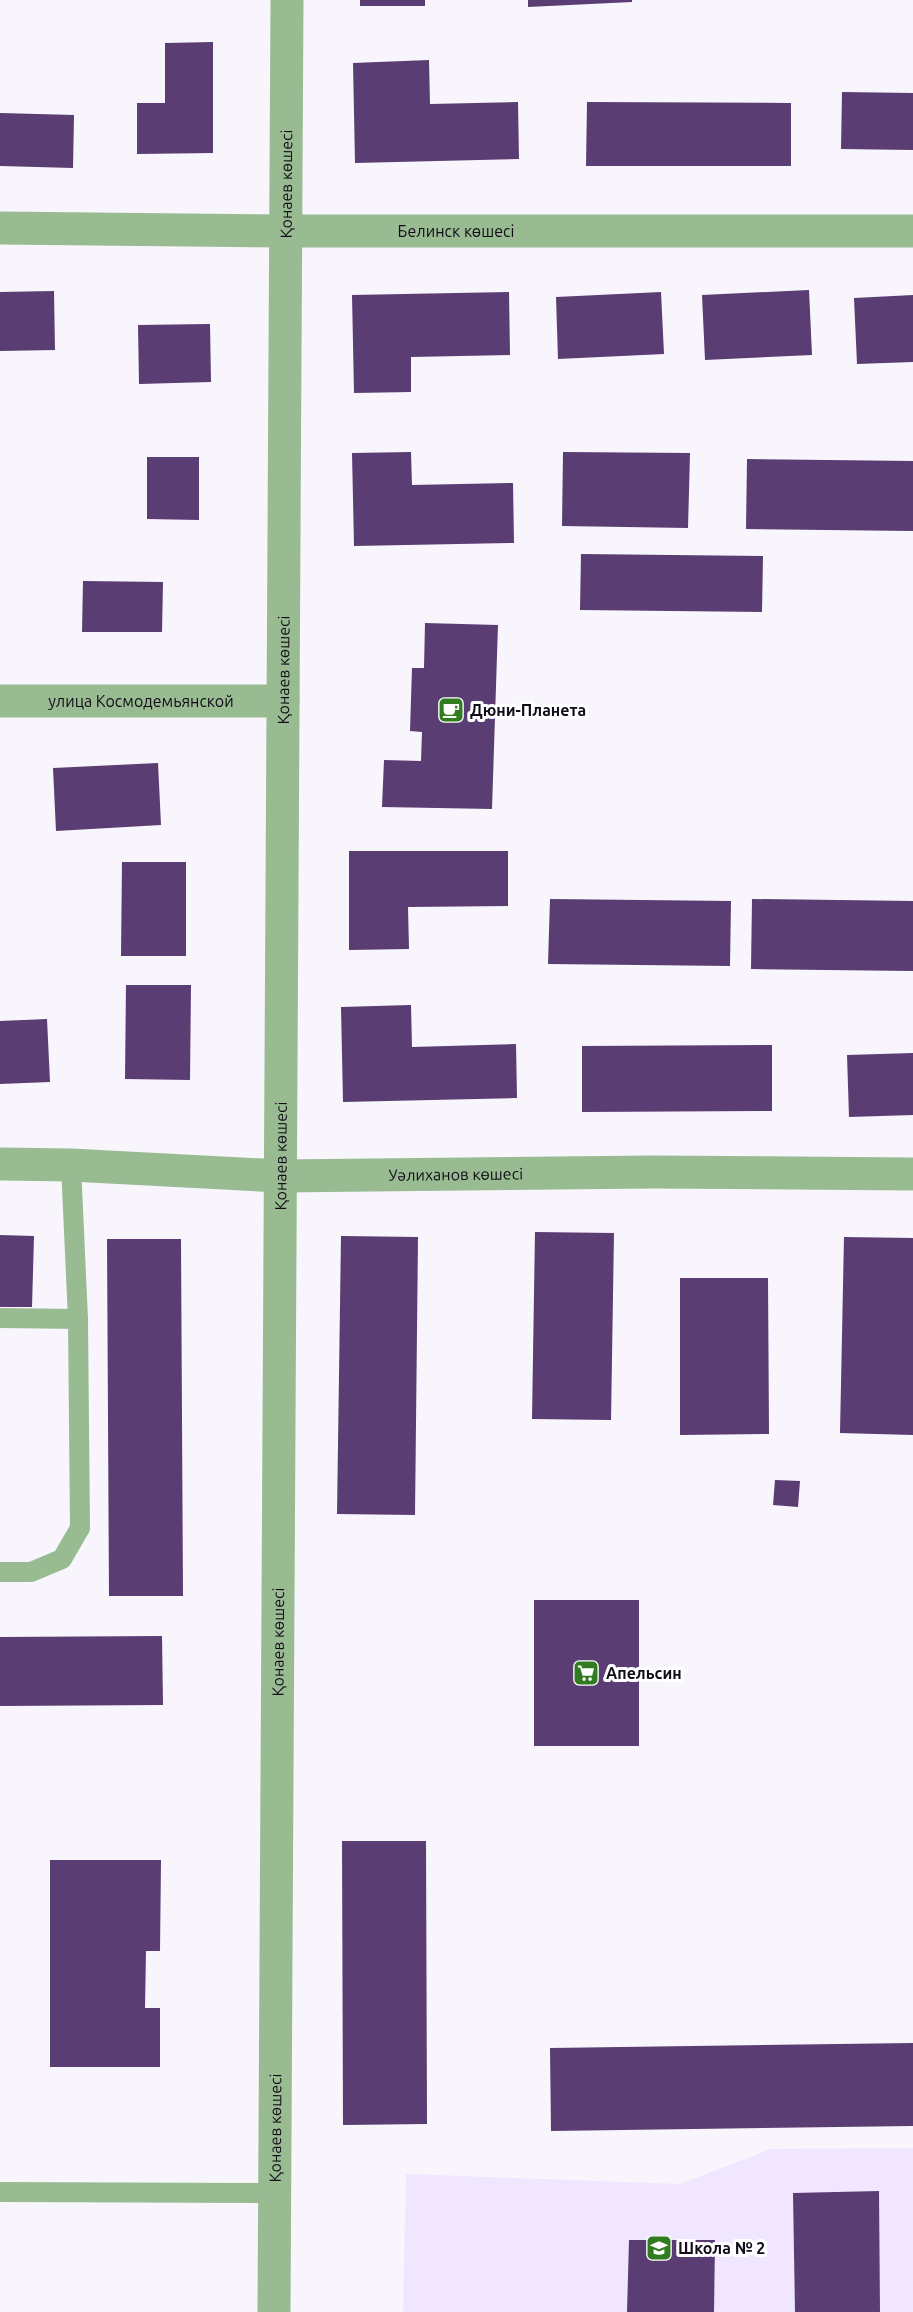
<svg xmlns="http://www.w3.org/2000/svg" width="913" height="2312" viewBox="0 0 913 2312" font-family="Ubuntu,sans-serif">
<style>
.built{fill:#f1e6ff}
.building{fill:#593d73}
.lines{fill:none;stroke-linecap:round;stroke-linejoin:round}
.service{stroke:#99bb92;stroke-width:20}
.minor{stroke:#99bb92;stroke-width:33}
.labels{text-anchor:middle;stroke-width:6;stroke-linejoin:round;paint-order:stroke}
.street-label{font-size:16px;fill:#110c17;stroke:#fff}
.poi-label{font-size:16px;font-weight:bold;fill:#110c17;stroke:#fff;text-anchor:start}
</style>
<rect width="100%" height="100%" fill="#f8f5fc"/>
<polygon class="built" points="913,2148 913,2312 403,2312 406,2174 680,2184 771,2149"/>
<g class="building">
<rect x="360" y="0" width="65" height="6"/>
<polygon points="528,0 632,0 632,2 528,7"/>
<polygon points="213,42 213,153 137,154 137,103 165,103 165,43"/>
<polygon points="429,60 430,104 518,102 519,159 355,163 353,63"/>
<polygon points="842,92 913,93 913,150 841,149"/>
<polygon points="587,102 791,103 791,166 586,166"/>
<polygon points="0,113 74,115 73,168 0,166"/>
<polygon points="809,290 812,355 705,360 702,295"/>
<polygon points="54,291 55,350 0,351 0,292"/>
<polygon points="509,292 510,355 411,357 411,392 354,393 352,295"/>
<polygon points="661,292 664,354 558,359 556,297"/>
<polygon points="913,295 913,362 857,364 854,298"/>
<polygon points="210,324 211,382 139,384 138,325"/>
<polygon points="411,452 412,485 513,483 514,543 354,546 352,453"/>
<polygon points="563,452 690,453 688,528 562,526"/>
<polygon points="147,457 199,457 199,520 147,519"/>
<polygon points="747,459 913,461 913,531 746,529"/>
<polygon points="581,554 763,556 762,612 580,610"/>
<polygon points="83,581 163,582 162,632 82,632"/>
<polygon points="425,623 498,625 492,809 382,807 384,760 421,761 422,732 410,731 412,668 424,668"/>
<polygon points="158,763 161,825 56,831 53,768"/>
<polygon points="349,851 508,851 508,906 408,907 409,949 349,950"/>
<polygon points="122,862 186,862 186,956 121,956"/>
<polygon points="550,899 731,901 730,966 548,964"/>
<polygon points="752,899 913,901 913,971 751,969"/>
<polygon points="126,985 191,985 190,1080 125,1079"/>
<polygon points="411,1005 412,1047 516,1044 517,1098 343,1102 341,1007"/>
<polygon points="47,1019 50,1082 0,1084 0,1021"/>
<polygon points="772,1045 772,1111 582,1112 582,1046"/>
<polygon points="913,1053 913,1115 849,1117 847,1055"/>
<polygon points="535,1232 614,1233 611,1420 532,1419"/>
<polygon points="0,1235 34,1236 32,1307 0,1307"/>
<polygon points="341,1236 418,1237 415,1515 337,1514"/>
<polygon points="844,1237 913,1238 913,1435 840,1433"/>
<polygon points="107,1239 181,1239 183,1596 109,1596"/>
<polygon points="680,1278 768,1278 769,1434 680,1435"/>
<polygon points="775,1480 800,1481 798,1507 773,1505"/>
<rect x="534" y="1600" width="105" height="146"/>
<polygon points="162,1636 163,1705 0,1706 0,1637"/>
<polygon points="342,1841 426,1841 427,2124 343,2125"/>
<polygon points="50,1860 161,1860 160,1951 146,1951 145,2008 160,2008 160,2067 50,2067"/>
<polygon points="913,2043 913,2126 551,2131 550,2048"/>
<polygon points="879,2191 880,2312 795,2312 793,2193"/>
<polygon points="629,2240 715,2240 714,2312 627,2312"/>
</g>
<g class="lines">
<g class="service">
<polyline points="0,1318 78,1319"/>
<polyline points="0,1572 31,1572 62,1559 80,1528 78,1319 71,1165"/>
<polyline points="0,2192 275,2193"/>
</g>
<g class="minor">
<path id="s1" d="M0,228L286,231H913"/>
<path id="s2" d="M0,701H283"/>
<path id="s3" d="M0,1164L71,1165L280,1176L653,1172L913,1174"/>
<path id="s4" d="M274,2312L287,0"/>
</g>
</g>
<defs>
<g id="cafe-square" transform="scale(1.35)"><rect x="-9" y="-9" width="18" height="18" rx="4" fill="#317b21" stroke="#fff"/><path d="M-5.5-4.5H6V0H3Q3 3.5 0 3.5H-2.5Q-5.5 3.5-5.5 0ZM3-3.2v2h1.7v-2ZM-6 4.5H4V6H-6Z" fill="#fff"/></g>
<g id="supermarket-square" transform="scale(1.35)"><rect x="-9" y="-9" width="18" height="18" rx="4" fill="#317b21" stroke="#fff"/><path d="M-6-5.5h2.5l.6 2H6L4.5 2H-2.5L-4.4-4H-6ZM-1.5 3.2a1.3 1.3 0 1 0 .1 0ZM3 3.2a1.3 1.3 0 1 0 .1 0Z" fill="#fff"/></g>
<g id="school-square" transform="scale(1.35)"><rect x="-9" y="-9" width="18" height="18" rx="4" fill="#317b21" stroke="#fff"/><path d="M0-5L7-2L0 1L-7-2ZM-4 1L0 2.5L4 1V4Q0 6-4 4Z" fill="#fff"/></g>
</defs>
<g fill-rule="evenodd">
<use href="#cafe-square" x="451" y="710"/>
<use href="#supermarket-square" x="586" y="1673"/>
<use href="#school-square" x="659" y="2248"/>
</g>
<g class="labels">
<g class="street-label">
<text dy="6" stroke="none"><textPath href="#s4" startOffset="2128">Қонаев көшесі</textPath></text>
<text dy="6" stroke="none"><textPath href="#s1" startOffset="456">Белинск көшесі</textPath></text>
<text dy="6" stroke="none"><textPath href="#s4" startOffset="1642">Қонаев көшесі</textPath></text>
<text dy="6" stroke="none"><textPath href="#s2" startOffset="141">улица Космодемьянской</textPath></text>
<text dy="6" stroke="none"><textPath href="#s4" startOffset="1156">Қонаев көшесі</textPath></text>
<text dy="6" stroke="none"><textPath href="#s3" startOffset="456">Уәлиханов көшесі</textPath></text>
<text dy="6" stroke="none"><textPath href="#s4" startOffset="670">Қонаев көшесі</textPath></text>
<text dy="6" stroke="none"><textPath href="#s4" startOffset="184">Қонаев көшесі</textPath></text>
</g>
<g class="poi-label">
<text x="470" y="716">Дюни-Планета</text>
<text x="606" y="1679">Апельсин</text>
<text x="678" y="2254">Школа № 2</text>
</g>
</g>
</svg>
